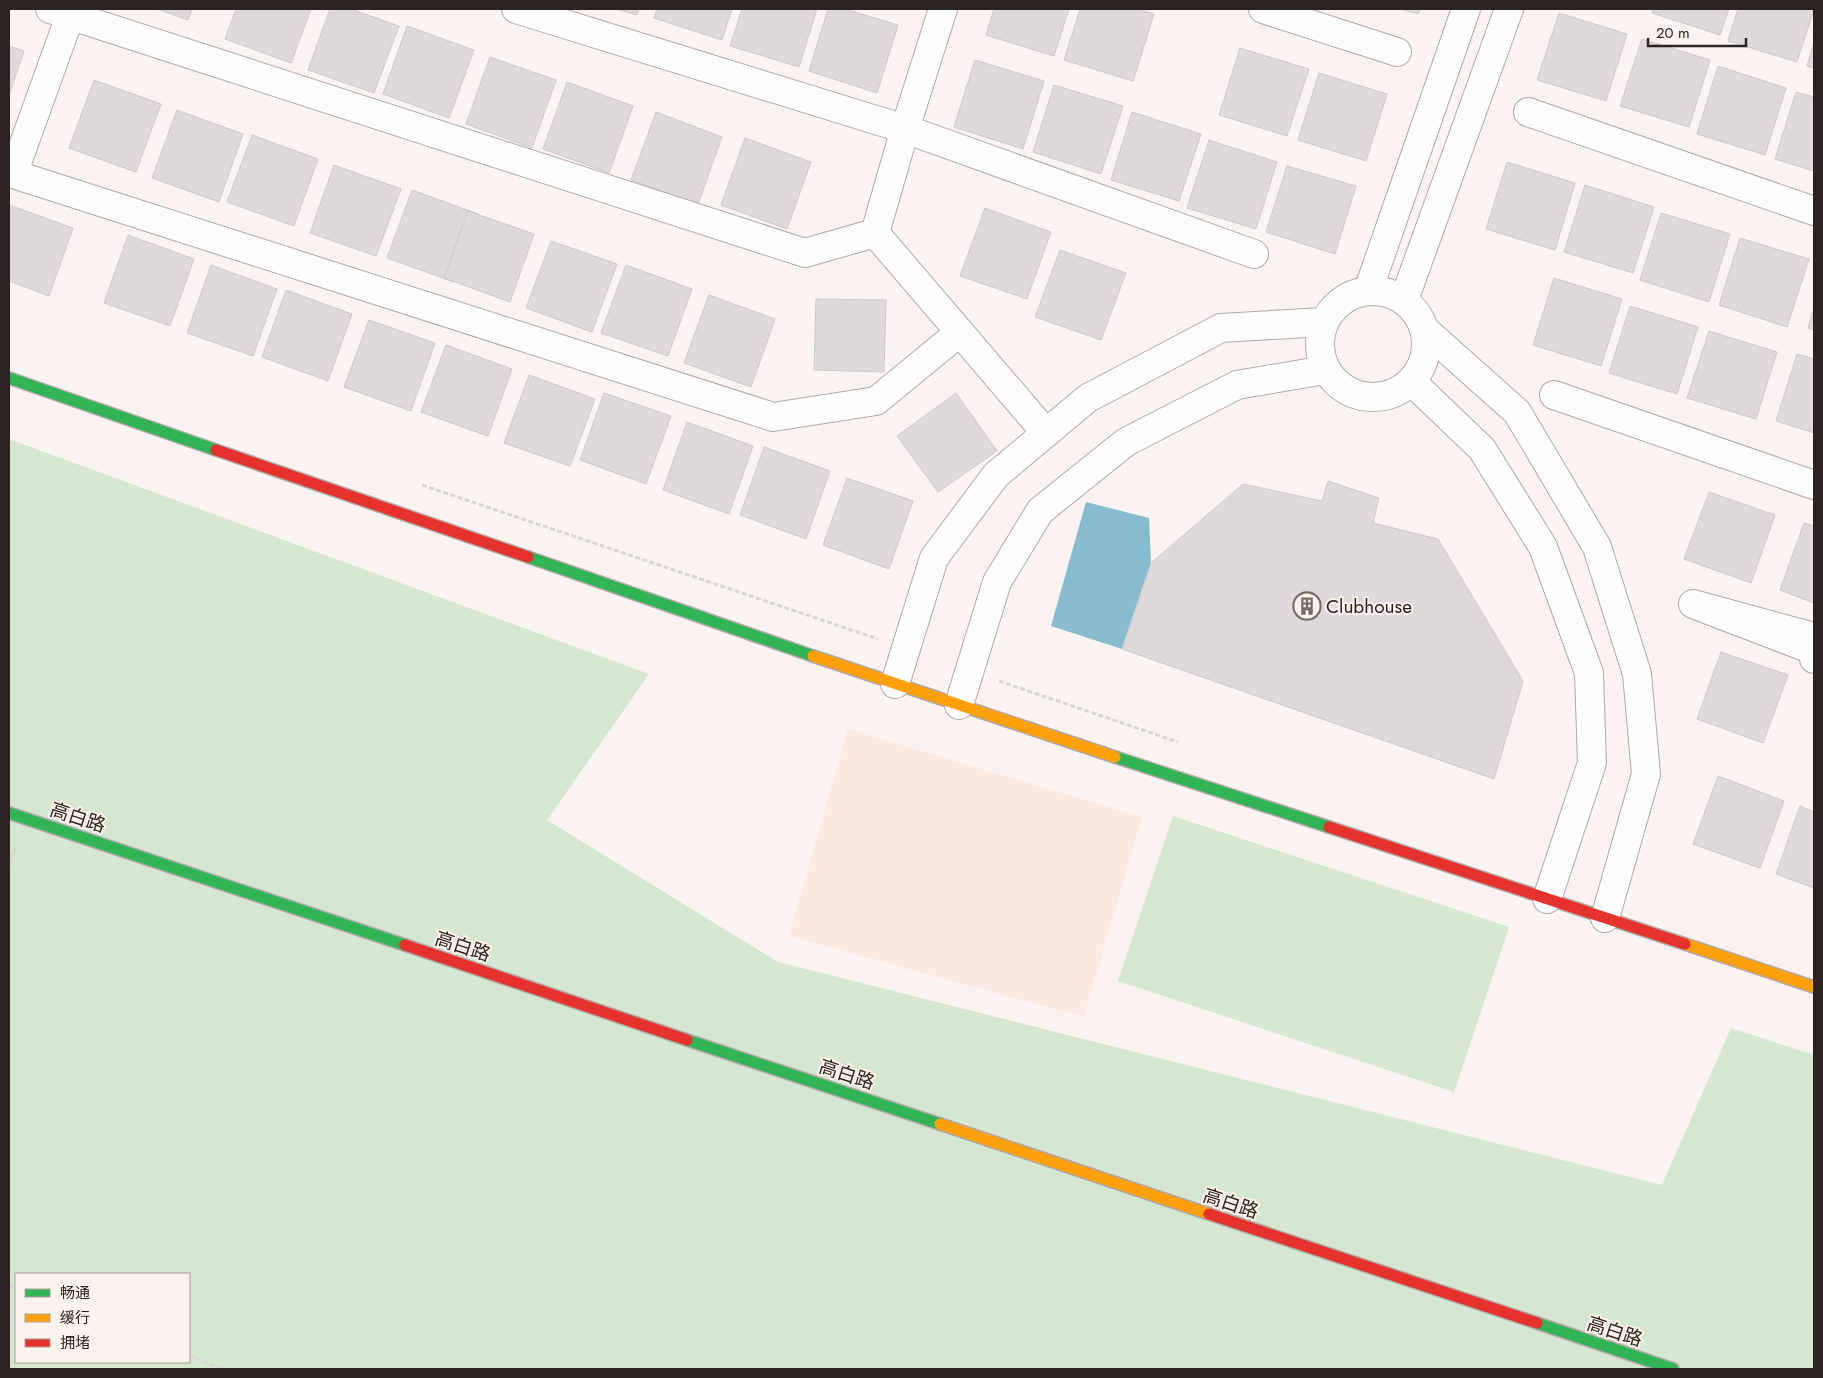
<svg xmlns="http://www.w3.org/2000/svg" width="1823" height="1378" viewBox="0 0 1823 1378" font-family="Jost,'Noto Sans SC',sans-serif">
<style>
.built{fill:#fce9e2}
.green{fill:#d5e6d1;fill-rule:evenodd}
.water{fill:#86bcce}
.building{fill:#dedadc;stroke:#ccc9cb}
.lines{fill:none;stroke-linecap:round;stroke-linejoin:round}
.street-casing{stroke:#b0a9a7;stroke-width:30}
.fast-casing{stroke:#b0a9a7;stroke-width:14}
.slow-casing{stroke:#b0a9a7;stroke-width:14}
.jam-casing{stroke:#b0a9a7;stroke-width:14}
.path{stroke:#d7d5d5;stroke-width:3;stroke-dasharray:5 2.5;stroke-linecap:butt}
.street{stroke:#fefdfd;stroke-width:28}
.fast{stroke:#30b455;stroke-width:11}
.slow{stroke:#ff9f0a;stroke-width:11}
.jam{stroke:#e5322d;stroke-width:11}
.labels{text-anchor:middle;stroke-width:4;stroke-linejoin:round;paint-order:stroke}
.poi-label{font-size:19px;fill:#2a2320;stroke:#fef2ed;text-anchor:start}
.street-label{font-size:19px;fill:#2a2320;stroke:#fef2ed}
</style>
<rect width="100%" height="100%" fill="#faf3f1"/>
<polygon class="built" points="848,729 1142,817 1084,1017 789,936"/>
<g class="green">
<path d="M9,439L649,674L547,820L778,962L1662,1185L1731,1028L1814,1055V1369H9ZM16,1274H189V1362H16Z"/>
<polygon points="1173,816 1509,927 1454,1092 1118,981"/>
</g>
<polygon class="water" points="1086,502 1149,518 1151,563 1122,649 1051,626"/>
<g class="building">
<polygon points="157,9 192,9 188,20"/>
<polygon points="236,9 311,9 291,63 225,39"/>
<polygon points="330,9 351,9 399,26 374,93 308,70"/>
<polygon points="616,9 639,9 637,15"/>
<polygon points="657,9 732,9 722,40 654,18"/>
<polygon points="742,9 817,9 799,67 730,46"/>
<polygon points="828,9 845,9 898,25 877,93 809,71"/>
<polygon points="994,9 1069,9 1054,56 986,35"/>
<polygon points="1080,9 1138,9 1154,14 1133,81 1064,60"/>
<polygon points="1400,9 1420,9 1418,14"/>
<polygon points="1653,9 1729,9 1720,35 1652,13"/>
<polygon points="1738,9 1814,9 1797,62 1728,41"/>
<polygon points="1559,13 1627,34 1606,101 1537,80"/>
<polygon points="407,26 474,50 449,118 383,94"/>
<polygon points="1642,39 1710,60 1689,127 1620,106"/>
<polygon points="1814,42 1814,68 1807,66"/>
<polygon points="9,46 24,51 9,95"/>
<polygon points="1240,48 1309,69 1287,136 1219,115"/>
<polygon points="490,57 556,80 532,148 466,124"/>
<polygon points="975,60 1044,81 1023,149 954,127"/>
<polygon points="1718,66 1786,88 1765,155 1697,134"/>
<polygon points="1319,73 1387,94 1366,161 1298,140"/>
<polygon points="94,80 161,104 136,172 69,148"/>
<polygon points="567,82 633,106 609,173 543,149"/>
<polygon points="1054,85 1123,106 1101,174 1033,152"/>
<polygon points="1796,92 1814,97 1814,171 1775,159"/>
<polygon points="177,110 243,134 219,202 152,178"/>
<polygon points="656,112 722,137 698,204 631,180"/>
<polygon points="1132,112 1201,134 1179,201 1111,180"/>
<polygon points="252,135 318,159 294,226 227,202"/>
<polygon points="745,138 811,162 787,229 721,205"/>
<polygon points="1209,140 1277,162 1256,229 1187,208"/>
<polygon points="1507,162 1575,183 1555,250 1486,229"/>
<polygon points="334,165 401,189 376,256 310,233"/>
<polygon points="1287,166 1356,186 1335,254 1266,232"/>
<polygon points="1585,185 1654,207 1633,273 1564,252"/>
<polygon points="412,190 478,214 454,282 387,258"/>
<polygon points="9,205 73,228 49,296 9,281"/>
<polygon points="985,208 1051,232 1027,299 960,276"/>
<polygon points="468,211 534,234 510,302 444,278"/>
<polygon points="1661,213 1730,234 1709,302 1640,280"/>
<polygon points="128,235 194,259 170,326 104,303"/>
<polygon points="1740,238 1809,259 1787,327 1719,305"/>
<polygon points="551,241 617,264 592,332 526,308"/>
<polygon points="1060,250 1126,273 1101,340 1035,317"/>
<polygon points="211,265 277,289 253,356 187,333"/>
<polygon points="626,265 692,289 668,356 601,333"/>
<polygon points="1554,278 1622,299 1601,366 1533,345"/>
<polygon points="286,290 352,314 328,381 262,357"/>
<polygon points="709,295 775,319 751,387 684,363"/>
<polygon points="816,299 886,300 884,372 814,370"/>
<polygon points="1630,306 1698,327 1677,394 1609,373"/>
<polygon points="1814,308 1814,330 1808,328"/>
<polygon points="369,320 435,343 411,411 344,387"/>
<polygon points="1709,331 1777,352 1756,419 1687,398"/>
<polygon points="446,345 512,369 488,436 421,412"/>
<polygon points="1797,354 1814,359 1814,433 1776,421"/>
<polygon points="529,375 595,399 570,466 504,443"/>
<polygon points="604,393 671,416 646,484 580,460"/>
<polygon points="956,393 997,451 938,492 897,436"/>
<polygon points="687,422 753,446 729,514 663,490"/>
<polygon points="764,447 830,471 806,539 740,515"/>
<polygon points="847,478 913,501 889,569 823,545"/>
<polygon points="1328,481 1379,498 1373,523 1438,539 1523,681 1494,779 1122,649 1151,563 1243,484 1322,501"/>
<polygon points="1709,492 1775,515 1751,583 1684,559"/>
<polygon points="1804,523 1814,526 1814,603 1780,590"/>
<polygon points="1721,652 1788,675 1763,743 1697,719"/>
<polygon points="1718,776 1784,801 1760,868 1693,844"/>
<polygon points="1800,806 1814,812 1814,888 1776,874"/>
</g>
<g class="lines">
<g class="street-casing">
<g id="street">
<polyline points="50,9 805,253 875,233 1046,433"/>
<polyline points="516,9 905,129 1254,254"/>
<polyline points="1263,9 1397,52"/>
<polyline points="1528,112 1814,211"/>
<polyline points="9,173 13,174 70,16"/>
<polyline points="13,174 773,417 876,401 960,332"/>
<polyline points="875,233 905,129 943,9"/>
<circle cx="1373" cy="344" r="53"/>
<polyline points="1368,291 1466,9"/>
<polyline points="1404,300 1509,9"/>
<polyline points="1425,330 1517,412 1597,547 1637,674 1646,774 1605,918"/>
<polyline points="1412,382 1482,449 1543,547 1589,673 1592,763 1547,899"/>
<polyline points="1554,395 1814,485"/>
<polyline points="1814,637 1693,604 1813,650 1814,659"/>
<polyline points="895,684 934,558 996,475 1088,398 1221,328 1324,322"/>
<polyline points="959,705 997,582 1040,511 1126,442 1237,385 1325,370"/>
</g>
</g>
<g class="fast-casing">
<g id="fast">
<polyline points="9,378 216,450"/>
<polyline points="528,557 813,656"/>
<polyline points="1115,757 1329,827"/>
<polyline points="9,813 405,945"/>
<polyline points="687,1040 940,1124"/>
<polyline points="1537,1323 1673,1369"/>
</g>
</g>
<g class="slow-casing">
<g id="slow">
<polyline points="813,656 1115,757"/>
<polyline points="1685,944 1814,987"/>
<polyline points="940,1124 1209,1214"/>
</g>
</g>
<g class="jam-casing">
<g id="jam">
<polyline points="216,450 528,557"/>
<polyline points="1329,827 1685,944"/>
<polyline points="405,945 687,1040"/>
<polyline points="1209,1214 1537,1323"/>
</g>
</g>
<g class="path">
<polyline points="422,485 878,639"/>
<polyline points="999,681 1178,742"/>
<polyline points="9,866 15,848"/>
<polyline points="9,1285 16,1288"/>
<polyline points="189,1356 223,1369"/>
</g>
<use href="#street" class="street"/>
<use href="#fast" class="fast"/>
<use href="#slow" class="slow"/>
<use href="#jam" class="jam"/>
</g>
<defs>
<g id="building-ring" transform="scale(1.4375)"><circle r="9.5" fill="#fef2ed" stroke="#736c69" stroke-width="1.5"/><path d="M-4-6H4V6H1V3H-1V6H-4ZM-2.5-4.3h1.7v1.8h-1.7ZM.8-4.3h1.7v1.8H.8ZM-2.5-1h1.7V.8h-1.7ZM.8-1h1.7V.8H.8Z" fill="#736c69"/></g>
</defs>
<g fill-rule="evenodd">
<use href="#building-ring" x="1307" y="606"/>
</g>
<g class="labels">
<g class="poi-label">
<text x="1326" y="613">Clubhouse</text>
</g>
<g class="street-label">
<text transform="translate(78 817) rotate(18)" y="7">高白路</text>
<text transform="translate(463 946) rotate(18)" y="7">高白路</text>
<text transform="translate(847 1074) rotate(18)" y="7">高白路</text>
<text transform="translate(1231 1203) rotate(18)" y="7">高白路</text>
<text transform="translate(1615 1331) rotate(18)" y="7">高白路</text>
</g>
</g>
<rect width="1823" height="1378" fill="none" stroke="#2a2320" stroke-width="20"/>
<rect x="15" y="1273" width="175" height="90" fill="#fef2ed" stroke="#a99f9b"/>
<rect x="25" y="1289" width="25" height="8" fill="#30b455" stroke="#a99f9b"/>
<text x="60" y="1298" font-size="15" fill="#2a2320">畅通</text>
<rect x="25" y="1314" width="25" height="8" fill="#ff9f0a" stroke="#a99f9b"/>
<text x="60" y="1323" font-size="15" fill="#2a2320">缓行</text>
<rect x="25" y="1339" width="25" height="8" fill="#e5322d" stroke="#a99f9b"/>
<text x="60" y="1348" font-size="15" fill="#2a2320">拥堵</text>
<path d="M1648 38v8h98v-8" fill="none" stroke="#2a2320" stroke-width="2.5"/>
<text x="1656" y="38" font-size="15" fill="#2a2320" stroke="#fef2ed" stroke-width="4" paint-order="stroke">20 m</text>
</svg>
